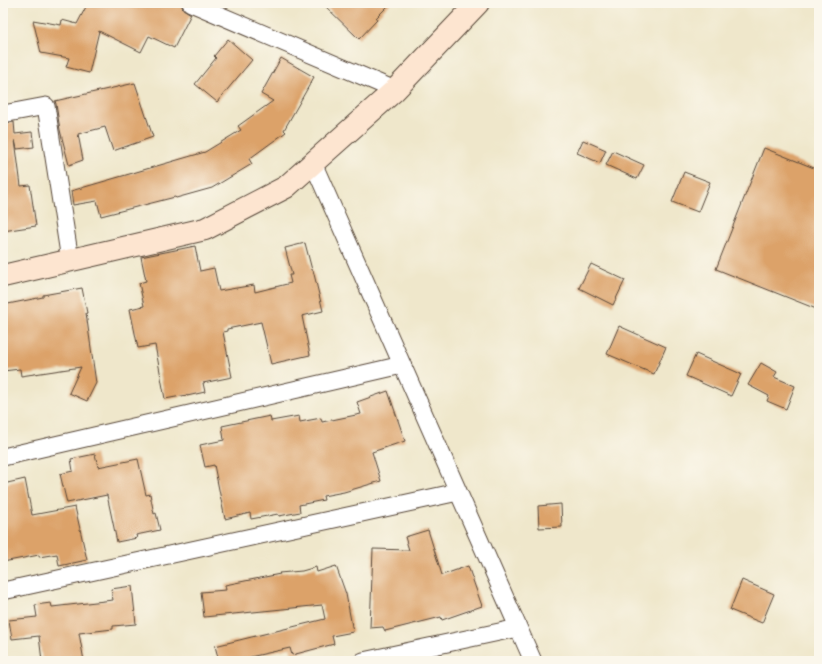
<svg xmlns="http://www.w3.org/2000/svg" width="822" height="664" viewBox="0 0 822 664" font-family="Dekko,sans-serif">
<style>
.building{fill:#dca269}
.lines{fill:none;stroke-linecap:round;stroke-linejoin:round}
.minor-casing{stroke:#564638;stroke-width:19}
.secondary-casing{stroke:#564638;stroke-width:24}
.minor{stroke:#fff;stroke-width:17}
.secondary{stroke:#fde5d0;stroke-width:22}
</style>
<rect width="100%" height="100%" fill="#fbf7ec"/>
<filter id="ink" filterUnits="userSpaceOnUse"><feTurbulence type="fractalNoise" baseFrequency=".025" numOctaves="2"/><feDisplacementMap in="SourceGraphic" scale="8" xChannelSelector="R" yChannelSelector="G"/><feConvolveMatrix kernelMatrix="1 2 1 2 8 2 1 2 1" color-interpolation-filters="sRGB"/></filter>
<filter id="wash" filterUnits="userSpaceOnUse"><feTurbulence type="fractalNoise" baseFrequency=".012" numOctaves="4" result="noise"/><feDisplacementMap in="SourceGraphic" scale="16" xChannelSelector="R" yChannelSelector="G"/><feGaussianBlur stdDeviation="0.9" result="paint"/><feColorMatrix in="noise" values="0 0 0 0 0 0 0 0 0 0 0 0 0 0 0 0 0 1.4 0 .05"/><feComposite in="paint" operator="in"/></filter>
<g filter="url(#wash)">
<rect width="100%" height="100%" fill="#efe7cb"/>
<g id="blocks">
<g class="building">
<polygon points="88,3 181,3 183,9 191,14 174,48 149,36 141,52 99,31 89,73 66,67 69,58 41,53 33,20 61,25 62,20 77,24"/>
<polygon points="322,3 391,3 376,18 377,20 359,39"/>
<polygon points="228,39 252,60 217,102 195,84 216,58 214,56"/>
<polygon points="281,58 314,77 284,130 286,132 249,159 252,164 212,188 176,198 175,197 101,216 97,201 73,205 71,191 205,152 241,130 238,126 273,101 261,94"/>
<polygon points="135,83 153,137 113,151 105,127 78,134 83,160 69,165 60,130 56,104 55,101"/>
<polygon points="14,122 15,134 32,132 34,147 17,149 15,140 21,186 30,185 36,226 3,231 3,124"/>
<polygon points="583,140 606,150 600,163 577,153"/>
<polygon points="764,148 819,170 819,310 716,269"/>
<polygon points="613,151 644,165 637,179 606,165"/>
<polygon points="684,172 710,182 698,212 672,202"/>
<polygon points="305,243 312,270 313,270 323,311 302,316 310,355 271,364 261,322 227,329 227,331 223,332 232,377 203,383 205,392 187,396 187,395 165,399 155,345 138,348 130,309 144,306 139,283 146,281 141,257 195,246 200,271 214,268 219,291 254,285 255,292 291,283 289,275 292,275 285,248"/>
<polygon points="591,264 625,280 613,305 579,288"/>
<polygon points="82,288 87,313 86,313 96,383 87,401 69,393 81,367 21,376 20,369 3,371 3,305 43,297 43,295"/>
<polygon points="619,326 666,347 654,374 607,354"/>
<polygon points="696,354 741,374 731,396 686,376"/>
<polygon points="761,363 777,372 774,377 795,386 786,409 767,401 769,396 748,385"/>
<polygon points="388,391 405,441 372,452 381,481 344,492 323,496 324,500 299,505 300,512 279,516 278,514 251,519 250,513 225,519 214,465 205,467 200,445 224,440 222,426 270,416 271,421 299,416 300,422 321,418 322,422 361,414 357,402"/>
<polygon points="95,454 98,467 138,459 146,495 150,494 154,514 156,513 160,530 136,535 137,538 117,542 107,495 67,503 60,474 73,471 71,459"/>
<polygon points="25,479 32,515 75,507 87,560 59,566 57,554 39,557 39,555 3,562 3,484"/>
<polygon points="561,504 562,527 539,528 538,506"/>
<polygon points="428,530 442,575 468,566 482,606 442,620 441,617 385,631 383,627 370,628 373,549 409,550 405,537"/>
<polygon points="336,566 346,594 353,632 332,636 334,644 292,655 290,648 250,657 250,658 240,661 219,661 215,646 325,619 322,605 204,617 201,592 226,590 225,585 280,574 279,573 302,571 316,567 317,572"/>
<polygon points="742,580 774,594 762,623 730,610"/>
<polygon points="132,586 136,624 113,626 113,629 79,633 84,661 42,661 39,636 12,639 9,620 37,617 35,605 51,603 52,607 113,600 111,589"/>
</g>
</g>
</g>
<g filter="url(#ink)">
<use href="#blocks" fill-opacity="0" stroke="#564638" stroke-width="1"/>
<g class="lines">
<g class="minor-casing">
<g id="minor">
<polyline points="191,3 395,90"/>
<polyline points="3,114 46,106 70,260"/>
<polyline points="313,163 533,661"/>
<polyline points="3,457 402,365"/>
<polyline points="3,591 458,492"/>
<polyline points="363,661 518,628"/>
</g>
</g>
<g class="secondary-casing">
<polyline id="secondary" points="3,276 205,229 286,187 395,90 478,3"/>
</g>
<use href="#minor" class="minor"/>
<use href="#secondary" class="secondary"/>
</g>
</g>
<rect width="822" height="664" fill="none" stroke="#fbf7ec" stroke-width="16"/>
</svg>
